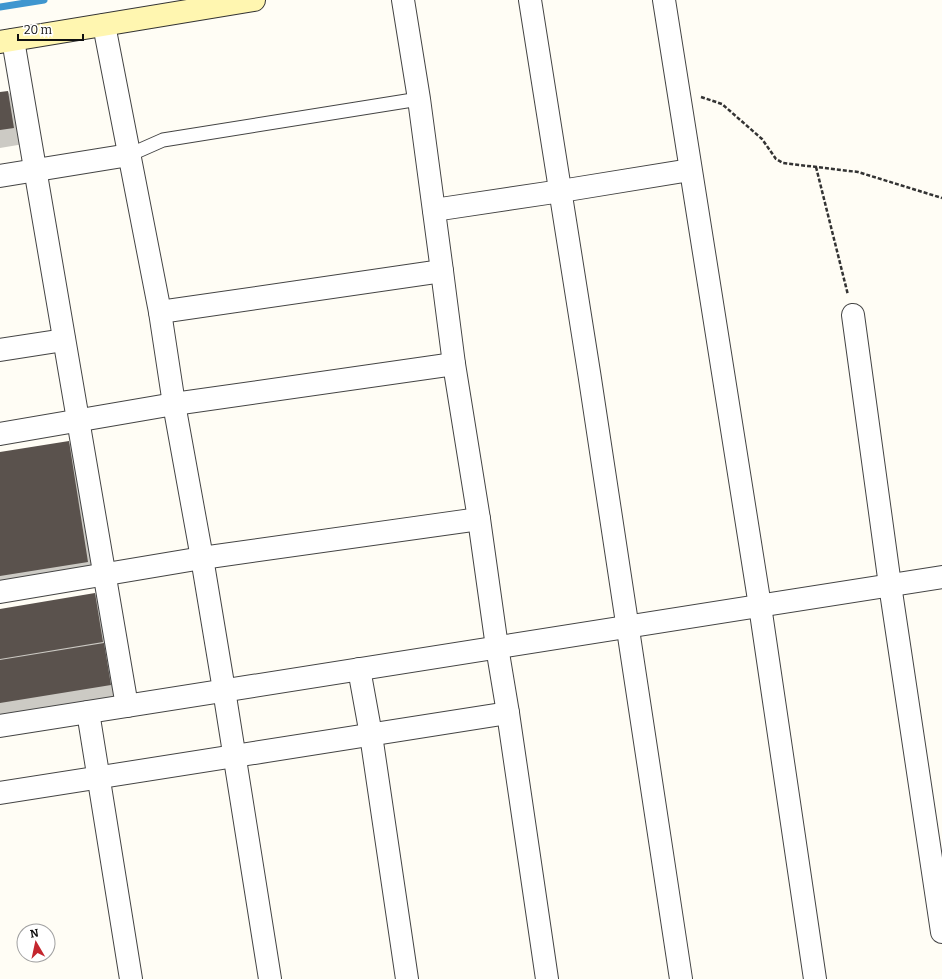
<svg xmlns="http://www.w3.org/2000/svg" width="942" height="979" viewBox="0 0 942 979" font-family="Bitter,serif">
<style>
.shadow{fill:#0003}
.lines{fill:none;stroke-linecap:round;stroke-linejoin:round}
.stream{stroke:#3f96cf;stroke-width:7}
.building{fill:#5a524d}
.service-casing{stroke:#444;stroke-width:15}
.minor-casing{stroke:#444;stroke-width:24}
.secondary-casing{stroke:#333;stroke-width:24}
.path{stroke:#333;stroke-width:2.5;stroke-dasharray:4 2;stroke-linecap:butt}
.service{stroke:#fff;stroke-width:13}
.minor{stroke:#fff;stroke-width:22}
.secondary{stroke:#fff6b0;stroke-width:22}
</style>
<rect width="100%" height="100%" fill="#fffdf5"/>
<g class="shadow">
<polygon points="8,92 23,107 30,143 0,148 0,93"/>
<polygon points="68,442 84,458 103,578 0,594 0,453"/>
<polygon points="95,594 110,610 126,701 0,721 0,610"/>
</g>
<g class="lines">
<polyline class="stream" points="0,7 44,0"/>
</g>
<g class="building">
<polygon points="8,91 14,128 0,130 0,92"/>
<polygon points="69,441 88,562 0,576 0,452"/>
<polygon points="95,593 103,642 0,659 0,609"/>
<polygon points="104,643 111,685 0,703 0,660"/>
</g>
<g class="lines">
<g class="service-casing">
<polyline id="service" points="129,155 163,140 419,99"/>
</g>
<g class="minor-casing">
<g id="minor">
<polyline points="403,0 419,99 442,271 454,364 479,519 497,647 508,713 547,979"/>
<path d="M530,0C583,326 632,652 681,979"/>
<polyline points="664,0 760,606 815,979"/>
<polyline points="104,25 160,312 174,404 202,558 224,690 270,979"/>
<polyline points="13,40 127,706"/>
<polyline points="0,176 129,155"/>
<polyline points="434,210 561,191 690,170"/>
<polyline points="160,312 442,271"/>
<polyline points="853,315 890,585 942,932"/>
<polyline points="0,350 64,340"/>
<polyline points="0,434 174,404 454,364"/>
<polyline points="0,592 202,558 479,519"/>
<polyline points="359,669 371,735 407,979"/>
<polyline points="88,712 131,979"/>
<polyline points="0,726 942,577"/>
<polyline points="0,793 508,713"/>
</g>
</g>
<g class="secondary-casing">
<polyline id="secondary" points="0,42 254,0"/>
</g>
<g class="path">
<polyline points="701,97 722,104 762,139 776,159 783,163 858,172 942,198"/>
<polyline points="816,167 848,295"/>
</g>
<use href="#service" class="service"/>
<use href="#minor" class="minor"/>
<use href="#secondary" class="secondary"/>
</g>
<g transform="translate(36 943) rotate(351)"><circle r="19" fill="#ffffff" stroke="#a0a0a0"/>
<path d="M0-3L7 15L0 10L-7 15Z" fill="#c4262e"/>
<text y="-6" font-size="11" font-weight="bold" text-anchor="middle" fill="#111111">N</text>
</g>
<path d="M18 34v6h65v-6" fill="none" stroke="#111111" stroke-width="2"/>
<text x="24" y="34" font-size="12" fill="#111111" stroke="#ffffff" stroke-width="3" paint-order="stroke">20 m</text>
</svg>
